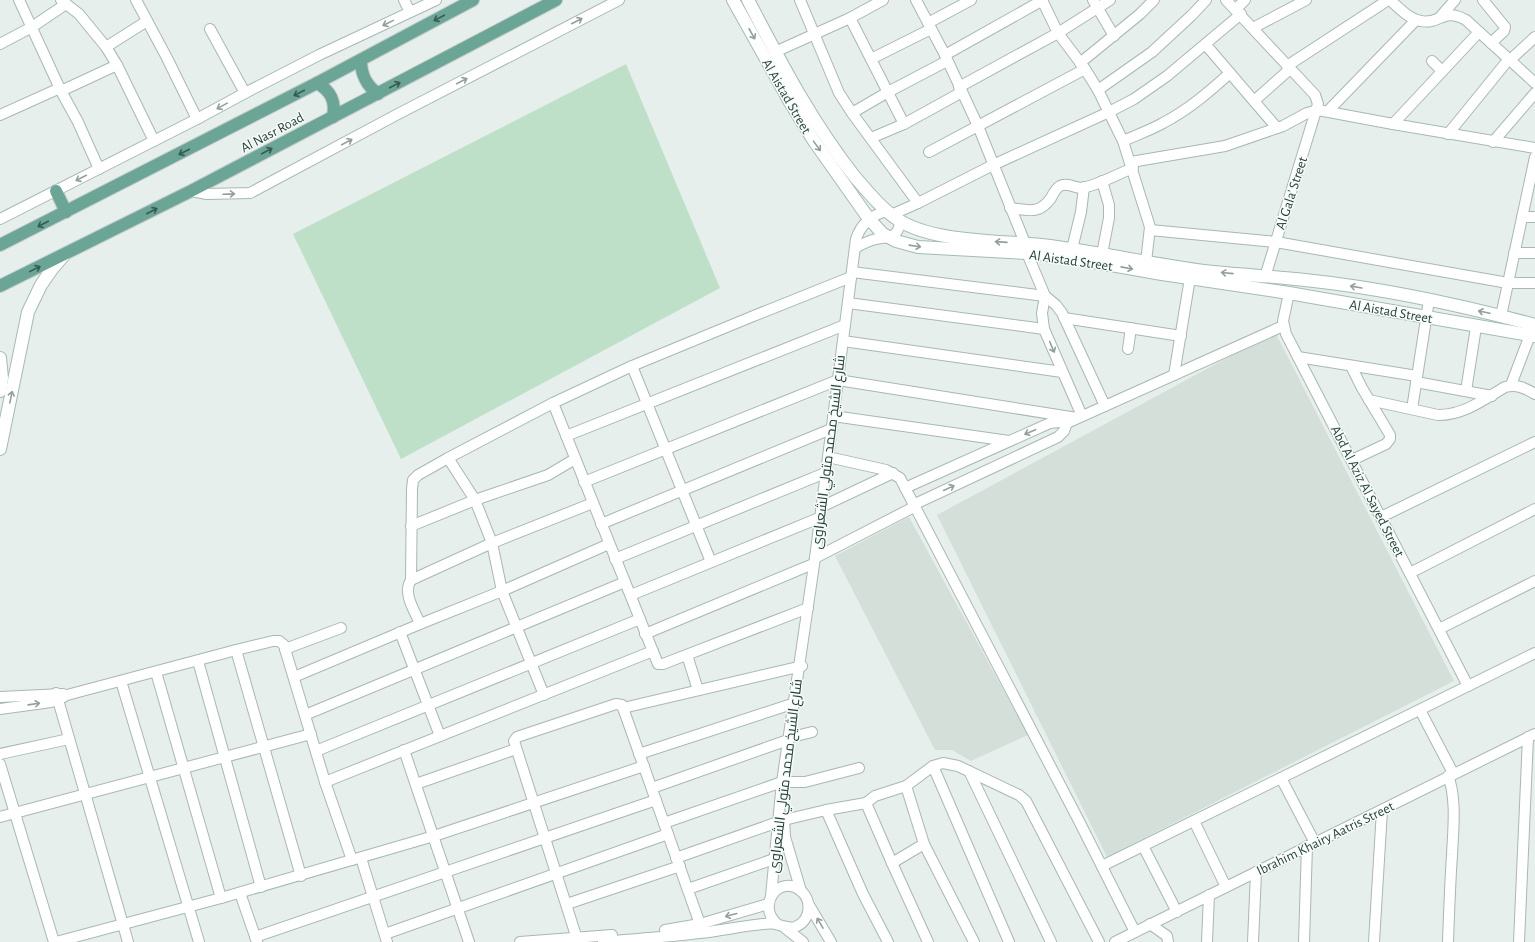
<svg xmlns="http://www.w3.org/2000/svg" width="1535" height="942" viewBox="0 0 1535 942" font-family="'Alegreya Sans',Cairo,sans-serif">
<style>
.built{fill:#d4dfda}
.green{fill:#bfe0c8}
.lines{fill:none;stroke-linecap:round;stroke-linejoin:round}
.minor-casing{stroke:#a8b8b2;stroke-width:12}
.secondary-casing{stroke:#a4bbb3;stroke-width:14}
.primary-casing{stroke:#c2cac8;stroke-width:14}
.minor{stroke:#fff;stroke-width:10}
.secondary{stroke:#fff;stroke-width:12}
.primary{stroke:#6aa596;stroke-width:12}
.oneway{stroke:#365b51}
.oneway2{stroke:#92a09c}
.labels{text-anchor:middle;stroke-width:3;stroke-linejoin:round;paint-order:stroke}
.street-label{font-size:14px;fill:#24423a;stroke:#f7fbf9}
</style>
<rect width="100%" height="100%" fill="#e6efeb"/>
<g class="built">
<polygon points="1275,332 1454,681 1107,857 937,515"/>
<polygon points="909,517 1028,735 971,761 952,750 935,750 835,556"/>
</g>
<polygon class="green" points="626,64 720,288 401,459 293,234"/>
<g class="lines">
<g class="minor-casing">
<g id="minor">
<polyline points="19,0 61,91 78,122 99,169"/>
<polyline points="61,0 79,14 106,47 117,65 154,141"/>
<polyline points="136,0 167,58 197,119"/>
<polyline points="404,0 410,12"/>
<polyline points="800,0 839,93 852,113 918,203"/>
<polyline points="916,0 945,55 978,126 1025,243"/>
<polyline points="1042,0 1058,33 1085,69 1098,90 1123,141 1150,227 1146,262"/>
<polyline points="1093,0 1114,36"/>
<polyline points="1226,0 1315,95 1318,104 1265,277"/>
<path d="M1390,0C1399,8 1409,19 1421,21C1440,25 1443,7 1466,20L1535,83"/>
<polyline points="1483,0 1505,27 1504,31 1491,43"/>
<polyline points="1236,9 1245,0"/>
<polyline points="1440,17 1455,0"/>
<polyline points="850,18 904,124"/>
<polyline points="928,23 971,0"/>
<polyline points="1253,28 1306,0"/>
<polyline points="210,29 245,93"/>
<polyline points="0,44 32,27 66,4"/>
<polyline points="1206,45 1277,128"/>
<polyline points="106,47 147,21"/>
<polyline points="775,52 850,18 883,0"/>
<polyline points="945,55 1043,0"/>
<polyline points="871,59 931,29"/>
<polyline points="1510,60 1535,37"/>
<polyline points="1432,61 1442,71"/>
<polyline points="1080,63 1140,14 1154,0"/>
<polyline points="1287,66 1388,0"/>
<polyline points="959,87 1058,33 1110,0"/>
<polyline points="1098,90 1152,52 1192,15 1206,0"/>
<polyline points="61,91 117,65"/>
<polyline points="1254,101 1290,69"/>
<polyline points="1328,111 1416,20"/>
<polyline points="852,113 888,92 947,61"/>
<polyline points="0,115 60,88"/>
<polyline points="1393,124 1479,32"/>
<polyline points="1448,134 1509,59"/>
<polyline points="871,138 904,124 962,92"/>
<path d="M1123,141C1136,135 1151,130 1163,123C1188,110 1209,92 1230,73"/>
<polyline points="1493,142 1535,93"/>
<polyline points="929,152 1085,69"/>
<polyline points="1131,162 1225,146 1283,126 1307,113 1318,110 1393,124 1535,148"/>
<polyline points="1102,181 1109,205 1109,218 1102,254"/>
<polyline points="191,191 207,194 250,193 398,114 619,0"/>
<path d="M1010,208C1028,210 1039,215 1051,198C1053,194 1056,188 1060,186C1067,182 1074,188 1081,188C1094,187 1120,173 1133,168"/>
<polyline points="891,215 918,203 993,165 1109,112 1134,99 1167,76 1241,14"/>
<polyline points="1522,217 1535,217"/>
<polyline points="0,219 197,119 245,93 319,55 436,0"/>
<polyline points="1150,230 1276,242 1508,283 1535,283"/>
<path d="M855,248C862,244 868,241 876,239C891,236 896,240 901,221"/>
<polyline points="1072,249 1081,212 1084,187"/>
<polyline points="1027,253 1045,296 1042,313 1044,329 1082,416"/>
<polyline points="1514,253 1535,253"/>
<polyline points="852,272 1045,296 1056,305 1062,313 1105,406"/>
<polyline points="1289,293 1283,321 1286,334 1468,686"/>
<polyline points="848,303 1044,329"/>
<polyline points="1501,316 1535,157"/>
<polyline points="1064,318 1181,336"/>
<polyline points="843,341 1062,372"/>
<polyline points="1128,349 1131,328"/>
<polyline points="1298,357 1417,376"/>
<polyline points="632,366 711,562"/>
<polyline points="1351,366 1362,388 1390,435 1390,439 1386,444 1352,460"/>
<polyline points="1174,375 1190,278"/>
<polyline points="1416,382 1492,396"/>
<polyline points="1511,385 1530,335"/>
<polyline points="1466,391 1476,327"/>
<path d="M1369,400L1438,415C1464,415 1483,400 1505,387C1517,384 1525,388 1535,394"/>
<polyline points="553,403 658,664 663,664 808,608"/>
<polyline points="1412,409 1429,300"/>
<polyline points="833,416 1009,441"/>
<polyline points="566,436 845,325"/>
<polyline points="828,457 886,470 900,478 1079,821 1135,932"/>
<polyline points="448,458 475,500 492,543 502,591 544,695"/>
<polyline points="584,482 838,380 1077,418"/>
<polyline points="905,488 1050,423 1059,422 1067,423 1283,326"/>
<polyline points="593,503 492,543 411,580 412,489 413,480 418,475 448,458 553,403 632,366 751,317 851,277"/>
<polyline points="913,505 1058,437 1064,431 1067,423"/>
<polyline points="821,507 893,473"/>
<polyline points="1381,517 1535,442"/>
<polyline points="601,524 831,429"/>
<polyline points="411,526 475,500 548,475 575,459"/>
<polyline points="815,558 914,507"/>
<polyline points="615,559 825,473"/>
<polyline points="1410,573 1535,509"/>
<path d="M411,580C402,593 415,611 420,624"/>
<polyline points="631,595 819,518"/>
<polyline points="1439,629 1535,581"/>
<polyline points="400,632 440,736"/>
<polyline points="645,634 813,564"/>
<polyline points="285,649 341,628"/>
<polyline points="236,650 301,876"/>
<polyline points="687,655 698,690"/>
<polyline points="198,661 261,887"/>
<polyline points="156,672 221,898"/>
<polyline points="294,677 420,624 502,591 609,544"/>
<polyline points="121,681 199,942"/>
<polyline points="56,693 128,942"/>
<polyline points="0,697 63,694"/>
<polyline points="623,708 802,666"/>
<polyline points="0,709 51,702 58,700 67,695 236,650 273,641 279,641 284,645 285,649 325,782 352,860"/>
<polyline points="1420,710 1453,773"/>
<polyline points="305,715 625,582"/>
<polyline points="792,737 812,732"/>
<polyline points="404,750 469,942"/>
<polyline points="316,751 640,619"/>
<polyline points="0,754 69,739"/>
<polyline points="639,754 798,702"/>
<polyline points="0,764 54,942"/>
<polyline points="933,766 1009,942"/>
<polyline points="969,771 1051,942"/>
<polyline points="1281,778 1315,843"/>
<polyline points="325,782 653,651"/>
<polyline points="787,782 805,782 859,768"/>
<polyline points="416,784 516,749"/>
<polyline points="906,786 924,844 974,942"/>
<polyline points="652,788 788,740"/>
<polyline points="866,803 892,863 928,942"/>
<polyline points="826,810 863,894 888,942"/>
<polyline points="0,817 311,734"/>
<polyline points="784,817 785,837 801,891"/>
<polyline points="784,820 826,810 866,803 875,796 906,786 933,766 943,763 958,766 1019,795 1026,801 1099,942"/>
<polyline points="1194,821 1226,887"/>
<polyline points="664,823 782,782"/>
<polyline points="1143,846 1177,912"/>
<polyline points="361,858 387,942"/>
<polyline points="676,858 778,822"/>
<polyline points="892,863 924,844"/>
<polyline points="1102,866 1535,653"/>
<polyline points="688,889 774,859"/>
<polyline points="240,893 257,942"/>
<path d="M771,896L782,782L815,558L856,239C861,224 871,215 887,211"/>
<polyline points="567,904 680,866"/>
<polyline points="809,905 831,942"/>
<polyline points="1150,924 1167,936 1168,942"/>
<polyline points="785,928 803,942"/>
<polyline points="665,930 700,924 768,904"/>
<polyline points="385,934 668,834"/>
<polyline points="255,937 656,800"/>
<polyline points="56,942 221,898 434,836 644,766"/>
<polyline points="520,942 612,935"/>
<polyline points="578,942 514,741 517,737 616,704 622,705 623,708 700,924"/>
<path d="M603,942C635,939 667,937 699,933C721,931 741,926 763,924C766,924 771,923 775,924C782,925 787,929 795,927C811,921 813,900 800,890C779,875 757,904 776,923"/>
<path d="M1115,942C1255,873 1395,803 1535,734"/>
<polyline points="1207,942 1209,895"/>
<polyline points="1253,942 1256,872"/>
<polyline points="1304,942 1307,846"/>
<polyline points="1374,942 1382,810"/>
<path d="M1448,942C1449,913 1450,884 1452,855C1453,832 1457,798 1448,776"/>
<polyline points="1519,942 1528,737"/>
</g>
</g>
<g class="secondary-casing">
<g id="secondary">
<polyline points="733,0 790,102 814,141 869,219 883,234 896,241 918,247 1027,253 1066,257 1162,274 1289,293 1535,336"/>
<path d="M748,0C780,61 812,123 855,177C868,192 881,208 897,219C934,244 1006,240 1050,246C1102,253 1153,264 1204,271C1238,275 1272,276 1305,280C1381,288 1461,305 1535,325"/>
<polyline points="0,358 2,378 0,391"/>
<polyline points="0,449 28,312 41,285 52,269 65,254"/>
</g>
</g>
<g class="primary-casing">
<g id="primary">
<path d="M361,60C361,75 366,85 378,94"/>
<path d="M317,83C331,91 336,101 333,117"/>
<polyline points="56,191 66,212"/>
<polyline points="0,245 317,83 473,0"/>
<polyline points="0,286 191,191 556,0"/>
</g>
</g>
<use href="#minor" class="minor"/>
<use href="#secondary" class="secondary"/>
<use href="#primary" class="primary"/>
</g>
<defs><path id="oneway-shaft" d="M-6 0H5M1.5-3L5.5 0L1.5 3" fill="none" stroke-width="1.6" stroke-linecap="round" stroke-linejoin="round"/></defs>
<g class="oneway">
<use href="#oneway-shaft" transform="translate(439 18) rotate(152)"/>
<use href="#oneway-shaft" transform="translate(395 85) rotate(-28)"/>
<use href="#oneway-shaft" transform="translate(299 93) rotate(153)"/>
<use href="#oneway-shaft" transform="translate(267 151) rotate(-28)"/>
<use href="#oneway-shaft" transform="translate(184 152) rotate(153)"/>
<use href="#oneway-shaft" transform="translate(152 211) rotate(-27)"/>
<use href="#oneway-shaft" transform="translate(43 224) rotate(153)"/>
<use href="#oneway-shaft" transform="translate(35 269) rotate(-26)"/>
</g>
<g class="oneway2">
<use href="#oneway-shaft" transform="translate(577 21) rotate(-27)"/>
<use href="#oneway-shaft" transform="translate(388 23) rotate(154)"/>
<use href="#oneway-shaft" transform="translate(752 34) rotate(61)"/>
<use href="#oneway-shaft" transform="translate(462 81) rotate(-28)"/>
<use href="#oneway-shaft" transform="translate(222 106) rotate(151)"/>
<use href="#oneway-shaft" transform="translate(347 142) rotate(-28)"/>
<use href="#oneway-shaft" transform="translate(817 146) rotate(54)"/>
<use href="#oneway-shaft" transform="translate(81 178) rotate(153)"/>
<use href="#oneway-shaft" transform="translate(229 194) rotate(-2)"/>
<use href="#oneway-shaft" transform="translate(1001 242) rotate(-176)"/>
<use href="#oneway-shaft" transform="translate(915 246) rotate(8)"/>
<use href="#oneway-shaft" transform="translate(1127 268) rotate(11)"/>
<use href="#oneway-shaft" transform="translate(1227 273) rotate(-174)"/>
<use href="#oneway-shaft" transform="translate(1356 287) rotate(-170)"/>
<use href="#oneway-shaft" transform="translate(1484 312) rotate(-168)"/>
<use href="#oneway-shaft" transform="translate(1052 347) rotate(67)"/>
<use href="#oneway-shaft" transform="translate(11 397) rotate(-79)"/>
<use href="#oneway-shaft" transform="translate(1030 432) rotate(157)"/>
<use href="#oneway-shaft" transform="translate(949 488) rotate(-25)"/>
<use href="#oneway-shaft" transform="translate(34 704) rotate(-8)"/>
<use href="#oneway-shaft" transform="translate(731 915) rotate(165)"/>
<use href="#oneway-shaft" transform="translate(820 923) rotate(-120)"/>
</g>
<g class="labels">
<g class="street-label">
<text transform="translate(787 96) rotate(60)" y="5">Al Aistad Street</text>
<text transform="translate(272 132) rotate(-28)" y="5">Al Nasr Road</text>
<text transform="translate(1291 193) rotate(-72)" y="5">Al Gala' Street</text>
<text transform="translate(1071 260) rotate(8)" y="5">Al Aistad Street</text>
<text transform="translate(1391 311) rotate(10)" y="5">Al Aistad Street</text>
<text transform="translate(828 452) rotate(-83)" y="5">شارع الشيخ محمد متولي الشعراوى</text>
<text transform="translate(1368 491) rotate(63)" y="5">Abd Al Aziz Al Sayed Street</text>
<text transform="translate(785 776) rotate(-83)" y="5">شارع الشيخ محمد متولي الشعراوى</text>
<text transform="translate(1325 838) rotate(-26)" y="5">Ibrahim Khairy Aatris Street</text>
</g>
</g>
</svg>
